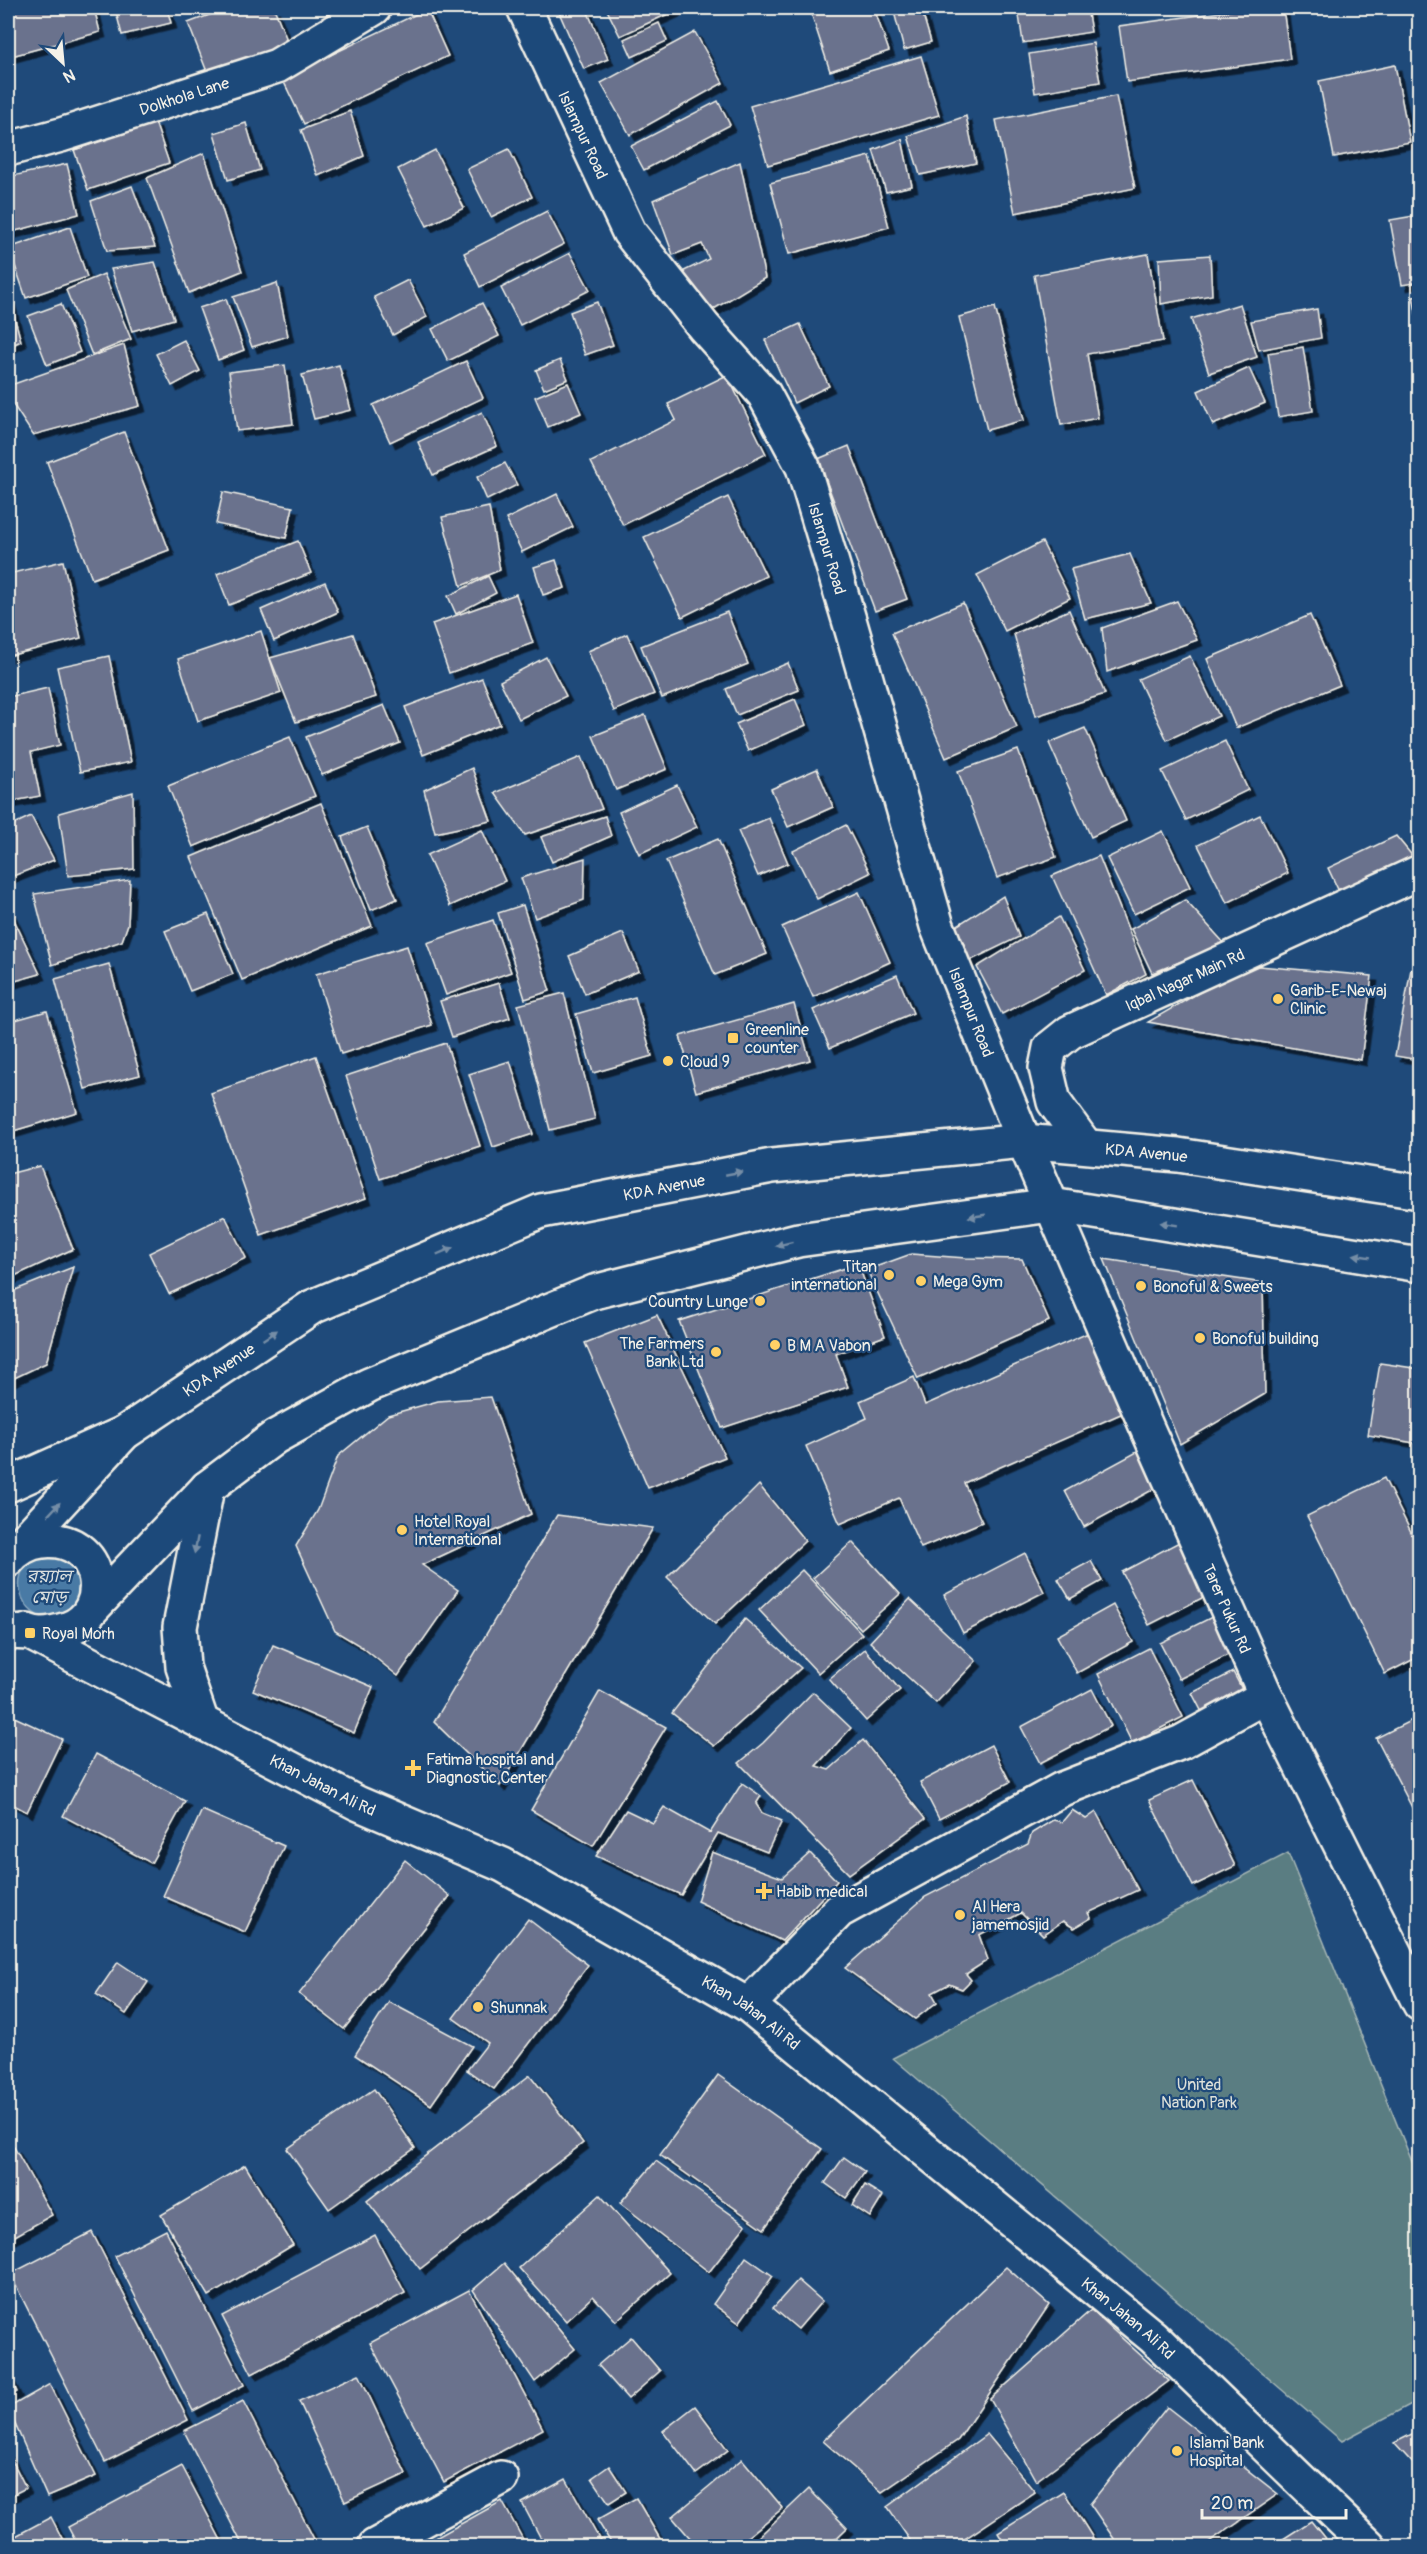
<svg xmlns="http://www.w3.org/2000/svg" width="1427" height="2554" viewBox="0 0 1427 2554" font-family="Pangolin,'Noto Sans Bengali',sans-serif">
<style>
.green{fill:#5a7d82;stroke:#a7b7b5;stroke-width:1.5}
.water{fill:#487aa5;stroke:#8daac0;stroke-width:1.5}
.building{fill:#6a728d;stroke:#f4f1e8;stroke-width:1.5;filter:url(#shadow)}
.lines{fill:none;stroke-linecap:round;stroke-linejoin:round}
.minor-casing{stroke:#f4f1e8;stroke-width:38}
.major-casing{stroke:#f4f1e8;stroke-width:38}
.highway-casing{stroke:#f4f1e8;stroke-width:38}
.minor{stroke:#1f4a7a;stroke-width:33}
.major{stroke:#1f4a7a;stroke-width:33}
.highway{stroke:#1f4a7a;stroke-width:33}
.oneway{fill:#748da6}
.poi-dot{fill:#ffd166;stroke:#1f4a7a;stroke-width:2}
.labels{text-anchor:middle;stroke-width:4.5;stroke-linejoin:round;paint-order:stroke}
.street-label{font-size:16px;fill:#f4f1e8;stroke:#1f4a7a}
.poi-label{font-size:16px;fill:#f4f1e8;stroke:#1f4a7a;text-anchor:start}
.park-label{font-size:16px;fill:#dde0d9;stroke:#1f4a7a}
.water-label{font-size:18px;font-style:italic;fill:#dadfde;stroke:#1f4a7a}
</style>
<defs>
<filter id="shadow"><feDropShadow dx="5.5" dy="5.5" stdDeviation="0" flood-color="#0009"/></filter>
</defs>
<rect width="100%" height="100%" fill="#1f4a7a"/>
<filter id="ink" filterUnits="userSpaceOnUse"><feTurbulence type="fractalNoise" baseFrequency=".0167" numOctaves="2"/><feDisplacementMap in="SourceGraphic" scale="12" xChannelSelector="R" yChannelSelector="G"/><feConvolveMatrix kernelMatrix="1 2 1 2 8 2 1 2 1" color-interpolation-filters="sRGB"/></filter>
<g filter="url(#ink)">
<polygon class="green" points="1288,1853 1419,2179 1419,2400 1342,2441 893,2058"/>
<path class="water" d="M56,1554L77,1567L83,1590C79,1596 76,1605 70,1610C33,1640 0,1580 33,1559C40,1556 49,1556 56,1554Z"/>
<g class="building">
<polygon points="8,8 94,8 100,32 8,57"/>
<polygon points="115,8 167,8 171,23 122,35"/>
<polygon points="228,8 274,8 289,45 209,77 188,23"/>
<polygon points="557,8 586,8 608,59 584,69"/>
<polygon points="606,8 681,8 620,36"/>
<polygon points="828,8 874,8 889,51 830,71 811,13"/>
<polygon points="893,8 921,8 931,42 904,50"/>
<polygon points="1018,8 1087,8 1091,32 1023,43"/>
<polygon points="1251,8 1283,8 1290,59 1127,82 1119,26"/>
<polygon points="427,9 448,56 304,124 282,78"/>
<polygon points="659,23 667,41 632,57 624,39"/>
<polygon points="695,32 723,83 630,135 601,83"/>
<polygon points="1093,43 1100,82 1035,93 1029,54"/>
<polygon points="921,56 939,115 768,165 750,106"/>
<polygon points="1395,65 1410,142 1334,157 1319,81"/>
<polygon points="1116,96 1135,188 1015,213 996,120"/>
<polygon points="718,101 730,125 644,170 631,146"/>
<polygon points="350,111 364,156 318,176 301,130"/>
<polygon points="966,116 976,163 920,175 908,136"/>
<polygon points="155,122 169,163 88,190 74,150"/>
<polygon points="246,123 260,170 228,180 214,133"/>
<polygon points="902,139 912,186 886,192 873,150"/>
<polygon points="509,149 532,197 491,217 467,169"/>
<polygon points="435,150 464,208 427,226 398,169"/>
<polygon points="204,153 242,271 189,293 147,178"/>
<polygon points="870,156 889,227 789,254 770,183"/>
<polygon points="740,162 765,278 709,312 682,272 709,259 702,244 673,255 653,200"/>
<polygon points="67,164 79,214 8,233 8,177"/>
<polygon points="132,186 155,247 107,251 91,201"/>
<polygon points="547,211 564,244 480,287 464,253"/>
<polygon points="1420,215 1420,282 1402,285 1390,220"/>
<polygon points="70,227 87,277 26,298 9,248"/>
<polygon points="570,253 590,290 520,325 501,288"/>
<polygon points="1148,254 1163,341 1087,354 1098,418 1061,425 1034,275"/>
<polygon points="1210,255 1212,295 1161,304 1159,259"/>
<polygon points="155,262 174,319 132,331 111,269"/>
<polygon points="104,274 131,339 92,355 66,290"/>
<polygon points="408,280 427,317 393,335 374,297"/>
<polygon points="277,283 288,336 252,347 233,297"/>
<polygon points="8,294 21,341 8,347"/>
<polygon points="1420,296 1420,332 1413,297"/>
<polygon points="226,299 244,350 218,360 199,308"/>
<polygon points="597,302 613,345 585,355 570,312"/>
<polygon points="482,303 499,336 448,361 432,329"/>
<polygon points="61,304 80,352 47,365 28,316"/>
<polygon points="1240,304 1257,357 1209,373 1191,319"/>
<polygon points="995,307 1024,420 987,430 959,317"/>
<polygon points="1317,309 1321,338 1259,350 1251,321"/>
<polygon points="800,324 829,386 794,403 765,340"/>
<polygon points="184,340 200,371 172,386 156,354"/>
<polygon points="124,345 140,406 33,435 8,397 8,386"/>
<polygon points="1303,347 1313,411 1278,417 1268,353"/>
<polygon points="560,360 568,379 544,389 536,370"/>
<polygon points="466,361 483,398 390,442 373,405"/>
<polygon points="285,365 293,424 237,431 229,372"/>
<polygon points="339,365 351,410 314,419 302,375"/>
<polygon points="1249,368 1265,403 1213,425 1198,391"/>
<polygon points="727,375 766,454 623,525 591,462 676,420 668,404"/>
<polygon points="568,383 581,413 548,427 535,397"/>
<polygon points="482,412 497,446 433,475 418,442"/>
<polygon points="124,432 169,550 92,579 47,462"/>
<polygon points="849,446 907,599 875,611 818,459"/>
<polygon points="505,463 517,485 487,500 477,477"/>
<polygon points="223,492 293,507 286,538 216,524"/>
<polygon points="557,494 573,527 522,552 506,519"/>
<polygon points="728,497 766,576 682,617 644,537"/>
<polygon points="489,507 500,570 461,586 442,517"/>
<polygon points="298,541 311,573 229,605 217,574"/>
<polygon points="1042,542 1070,598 1005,631 977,575"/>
<polygon points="1130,554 1151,603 1085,619 1071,569"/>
<polygon points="556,560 565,588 543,595 534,567"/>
<polygon points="63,561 81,638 8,656 8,574"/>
<polygon points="488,576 496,593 456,614 448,596"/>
<polygon points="325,582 338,612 274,641 261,610"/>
<polygon points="516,594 533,643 449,673 432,624"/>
<polygon points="1177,601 1197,640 1107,672 1102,628"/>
<polygon points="963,603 1017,727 946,758 892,633"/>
<polygon points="1069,610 1105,694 1036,716 1014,634"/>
<polygon points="727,612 748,664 662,698 641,646"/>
<polygon points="1310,615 1340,685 1236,728 1207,659"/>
<polygon points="261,631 281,693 198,721 178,659"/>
<polygon points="353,634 376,697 296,722 270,658"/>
<polygon points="627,634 654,694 614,711 588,651"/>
<polygon points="109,656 131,762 80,772 57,667"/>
<polygon points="1190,656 1219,716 1167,740 1138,679"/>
<polygon points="546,657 566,696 519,719 500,681"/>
<polygon points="788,663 799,690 737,715 726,689"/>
<polygon points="482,678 500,724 423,755 405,707"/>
<polygon points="48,688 60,745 31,752 40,796 8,802 8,697"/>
<polygon points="795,699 806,725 748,751 736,724"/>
<polygon points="384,705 400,743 322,775 306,737"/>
<polygon points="645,715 667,769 616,790 593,736"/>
<polygon points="1085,728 1126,821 1091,837 1049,743"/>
<polygon points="290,737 315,796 193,847 168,786"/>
<polygon points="1225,741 1248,790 1186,820 1162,771"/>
<polygon points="1018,750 1056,857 997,878 958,771"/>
<polygon points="581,757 602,809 525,835 495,793"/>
<polygon points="472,768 491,821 435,833 424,790"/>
<polygon points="817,769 833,807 788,827 771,789"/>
<polygon points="677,785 697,827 639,854 619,812"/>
<polygon points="133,792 134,869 68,876 59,813"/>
<polygon points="321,803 372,926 242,980 191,857"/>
<polygon points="1260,815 1288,873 1227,903 1198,845"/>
<polygon points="31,816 54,860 8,878 8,827"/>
<polygon points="605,816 611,836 552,862 541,837"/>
<polygon points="769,818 788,863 758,876 738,831"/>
<polygon points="846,825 870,873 817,899 793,851"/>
<polygon points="367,827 397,899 371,910 342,837"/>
<polygon points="482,830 505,881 450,906 427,855"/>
<polygon points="1163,831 1190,887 1134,914 1107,858"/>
<polygon points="1396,836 1419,864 1342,898 1328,868"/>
<polygon points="718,839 767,954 715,975 666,861"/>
<polygon points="1099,856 1146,974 1106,995 1052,876"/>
<polygon points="585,858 584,900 535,918 521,878"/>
<polygon points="130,880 128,924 122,941 52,965 34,894"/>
<polygon points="859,892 890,962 813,997 782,927"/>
<polygon points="1003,896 1019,937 959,966 942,935"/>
<polygon points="1185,900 1225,944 1152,973 1131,929"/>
<polygon points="523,905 550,991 525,999 498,913"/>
<polygon points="8,907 40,974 8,983"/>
<polygon points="208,914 233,974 190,991 165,931"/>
<polygon points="1059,917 1085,970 1002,1014 977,967"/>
<polygon points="493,920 511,972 446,995 427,943"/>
<polygon points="623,933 639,971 585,994 569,956"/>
<polygon points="407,946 432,1025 341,1054 316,974"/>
<polygon points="109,964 140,1075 85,1089 55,979"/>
<polygon points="1247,965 1372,976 1361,1060 1148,1022"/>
<polygon points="1411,969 1420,970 1420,1060 1395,1056"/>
<polygon points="897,975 913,1013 830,1048 813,1010"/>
<polygon points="499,983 510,1018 452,1037 440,1001"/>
<polygon points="564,993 595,1119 550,1130 518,1005"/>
<polygon points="635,997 652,1056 593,1073 576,1014"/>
<polygon points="794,1004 810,1060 696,1092 680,1036"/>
<polygon points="47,1011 77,1112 10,1132 8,1124 8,1022"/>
<polygon points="446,1043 480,1146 380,1179 346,1076"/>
<polygon points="316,1056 366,1198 261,1235 211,1093"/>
<polygon points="510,1061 533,1134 493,1147 469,1074"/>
<polygon points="40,1166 73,1249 8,1279 8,1174"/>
<polygon points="225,1216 246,1258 169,1294 149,1253"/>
<polygon points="911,1254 966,1258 1022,1259 1049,1321 918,1379 867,1270"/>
<polygon points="1104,1259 1263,1283 1265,1394 1180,1444"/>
<polygon points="858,1264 885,1336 836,1354 848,1387 722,1428 679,1321"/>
<polygon points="73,1267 46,1363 8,1381 8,1293"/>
<polygon points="657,1315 725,1457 648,1488 585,1343"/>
<polygon points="1088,1333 1123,1413 964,1483 982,1522 921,1548 899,1498 840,1524 806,1446 867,1418 860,1401 914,1377 925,1405"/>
<polygon points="1380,1363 1420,1369 1420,1444 1368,1435"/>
<polygon points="491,1397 531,1514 422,1565 458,1590 398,1676 362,1647 335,1631 296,1546 318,1510 338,1456 388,1415 438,1401"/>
<polygon points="1148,1446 1167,1482 1084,1527 1065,1491"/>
<polygon points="1384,1478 1420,1550 1420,1656 1385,1674 1307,1516"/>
<polygon points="759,1485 805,1541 715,1624 667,1577"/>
<polygon points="557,1515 653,1528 500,1786 434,1722"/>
<polygon points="1181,1541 1208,1595 1149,1625 1122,1572"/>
<polygon points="852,1542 900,1594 861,1629 813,1578"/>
<polygon points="1025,1553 1044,1592 963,1633 944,1595"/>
<polygon points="1091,1561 1102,1581 1070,1599 1058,1579"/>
<polygon points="802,1570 862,1634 818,1673 759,1610"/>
<polygon points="910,1599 976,1661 936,1703 870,1642"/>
<polygon points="1113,1605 1133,1642 1077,1673 1057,1636"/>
<polygon points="1214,1616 1232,1653 1179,1679 1160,1643"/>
<polygon points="745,1619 801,1668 714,1746 672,1713"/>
<polygon points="273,1645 373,1687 354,1733 253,1690"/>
<polygon points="1149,1648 1183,1717 1132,1743 1098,1674"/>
<polygon points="865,1649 900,1690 866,1721 829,1679"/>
<polygon points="1233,1672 1245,1695 1204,1716 1192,1693"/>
<polygon points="1092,1689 1111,1726 1040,1763 1021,1727"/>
<polygon points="600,1691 666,1727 593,1846 531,1810"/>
<polygon points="813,1692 851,1728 816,1766 829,1770 863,1740 925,1819 849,1874 739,1763 763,1743"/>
<polygon points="8,1714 62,1739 27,1812 8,1802"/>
<polygon points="1420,1716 1420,1823 1376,1738"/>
<polygon points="991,1745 1010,1782 939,1819 920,1782"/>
<polygon points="96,1754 185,1801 151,1863 63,1816"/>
<polygon points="1193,1780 1235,1866 1193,1886 1149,1800"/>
<polygon points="742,1783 761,1796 756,1804 762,1813 782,1821 767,1852 718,1833 681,1895 596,1856 626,1810 653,1823 664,1807 710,1833"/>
<polygon points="202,1810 284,1846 245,1932 163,1896"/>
<polygon points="1072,1810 1086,1819 1096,1812 1138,1890 1088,1913 1091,1918 1074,1928 1063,1921 1043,1935 1021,1913 979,1935 988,1960 966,1974 971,1980 962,1989 949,1984 932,1993 937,2002 915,2019 845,1968 925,1897 1028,1844 1032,1833 1053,1820 1062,1822"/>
<polygon points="712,1852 782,1878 810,1853 837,1881 782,1941 697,1901"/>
<polygon points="405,1860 450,1896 344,2029 299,1994"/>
<polygon points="528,1919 588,1965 494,2089 467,2070 488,2043 453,2018"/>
<polygon points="118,1962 148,1982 126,2014 96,1994"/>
<polygon points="389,2002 472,2046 431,2105 355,2055"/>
<polygon points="530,2075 583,2143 420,2269 367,2201"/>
<polygon points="718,2075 822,2149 764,2229 660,2155"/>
<polygon points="374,2089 415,2148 329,2209 287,2149"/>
<polygon points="14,2147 52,2215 8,2240 8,2151"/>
<polygon points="844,2157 865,2172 846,2198 825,2183"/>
<polygon points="656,2161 746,2225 709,2272 620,2203"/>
<polygon points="245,2165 293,2245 209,2296 161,2215"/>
<polygon points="865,2185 883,2196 870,2217 852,2205"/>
<polygon points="600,2195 670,2273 616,2321 593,2296 566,2321 519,2268"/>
<polygon points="166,2230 244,2385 193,2411 115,2256"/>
<polygon points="92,2232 188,2420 105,2462 10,2274"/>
<polygon points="375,2235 405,2293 252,2374 222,2316"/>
<polygon points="746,2257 773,2276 739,2323 713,2304"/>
<polygon points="504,2263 575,2349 535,2382 473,2290"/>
<polygon points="1006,2267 1049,2305 958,2440 882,2492 823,2441"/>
<polygon points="798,2280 822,2301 798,2329 773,2308"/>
<polygon points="469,2290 543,2429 444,2482 370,2343"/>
<polygon points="1091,2310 1169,2381 1036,2481 990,2399"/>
<polygon points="631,2337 660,2371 628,2399 598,2365"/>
<polygon points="8,2374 17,2392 8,2397"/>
<polygon points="359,2374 406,2474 345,2502 299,2401"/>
<polygon points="50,2384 96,2476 47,2497 8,2408"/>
<polygon points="243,2401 317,2545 315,2546 243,2546 184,2431"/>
<polygon points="695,2406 728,2450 696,2474 663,2431"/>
<polygon points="1167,2407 1278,2494 1203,2546 1119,2546 1090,2504"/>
<polygon points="1420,2430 1420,2471 1394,2443"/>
<polygon points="987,2434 1035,2492 954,2546 914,2546 887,2507"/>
<polygon points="8,2452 26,2488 8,2497"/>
<polygon points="742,2459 783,2508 736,2546 697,2546 672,2517"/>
<polygon points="182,2466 224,2546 78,2546 68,2527"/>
<polygon points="609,2466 626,2492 609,2503 592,2478"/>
<polygon points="566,2479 603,2546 545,2546 522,2503"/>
<polygon points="809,2489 847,2528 828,2546 749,2546"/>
<polygon points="1064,2492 1098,2546 1006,2546 998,2533"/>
<polygon points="636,2498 663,2544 659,2546 613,2546 597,2520"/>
<polygon points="502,2501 526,2545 433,2546 430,2541"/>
<polygon points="51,2517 66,2546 8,2546 8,2540"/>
<polygon points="1311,2521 1331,2546 1272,2546"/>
</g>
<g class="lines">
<g class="minor-casing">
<g id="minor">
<path id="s1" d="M524,8L629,232L704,327L764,394L803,467L850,623L937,926L1024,1141L1147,1428L1266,1696L1420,2004"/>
<path id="s2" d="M8,149L61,135L277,66L374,8"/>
<path id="s3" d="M1085,1145L1054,1102L1046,1068L1050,1048L1070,1032L1420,872"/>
<polyline points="748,2005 839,1911 1062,1789 1182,1742 1266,1696"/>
<polyline points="375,2546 501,2478"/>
</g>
</g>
<g class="major-casing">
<g id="major">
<path id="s4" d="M14,1552L124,1433L312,1307L541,1211L772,1166L1024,1141L1178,1155L1420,1192"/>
<polyline points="91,1610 207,1488 275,1437 369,1385 594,1292 798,1240 1051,1205 1420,1265"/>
</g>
</g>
<g class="highway-casing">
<g id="highway">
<polyline points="8,1485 124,1433"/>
<path d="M8,1560C16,1550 29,1542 42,1541C104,1534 114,1614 67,1629C55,1633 40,1637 27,1631"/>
<path id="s5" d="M8,1632L30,1633L357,1803L503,1865L748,2005L1153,2337L1369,2546"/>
<polyline points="202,1723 183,1667 180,1627 207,1488"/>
</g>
</g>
<use href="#minor" class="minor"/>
<use href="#major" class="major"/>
<use href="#highway" class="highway"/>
</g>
<defs><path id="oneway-solid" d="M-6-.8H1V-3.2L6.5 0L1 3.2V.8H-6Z" transform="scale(1.5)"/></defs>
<g class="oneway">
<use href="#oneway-solid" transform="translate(734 1173) rotate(-11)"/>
<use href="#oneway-solid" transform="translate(977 1216) rotate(172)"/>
<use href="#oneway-solid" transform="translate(1169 1224) rotate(-171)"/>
<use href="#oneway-solid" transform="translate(784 1244) rotate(166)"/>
<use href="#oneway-solid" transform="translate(445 1251) rotate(-23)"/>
<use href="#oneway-solid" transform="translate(1362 1256) rotate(-171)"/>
<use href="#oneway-solid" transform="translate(270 1335) rotate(-34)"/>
<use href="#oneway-solid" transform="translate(54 1509) rotate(-47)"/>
<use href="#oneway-solid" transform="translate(196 1545) rotate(101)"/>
</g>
</g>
<g class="poi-dot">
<circle cx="1278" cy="999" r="6"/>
<rect x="727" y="1032" width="12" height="12" rx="3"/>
<circle cx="668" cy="1061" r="6"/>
<circle cx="889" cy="1275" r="6"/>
<circle cx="921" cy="1281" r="6"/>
<circle cx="1141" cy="1286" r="6"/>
<circle cx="760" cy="1301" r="6"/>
<circle cx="1200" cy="1338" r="6"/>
<circle cx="775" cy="1345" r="6"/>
<circle cx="716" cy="1352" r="6"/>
<circle cx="402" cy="1530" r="6"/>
<rect x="24" y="1627" width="12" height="12" rx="3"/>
<path d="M410 1759h6v6h6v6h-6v6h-6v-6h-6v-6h6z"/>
<path d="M761 1882h6v6h6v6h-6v6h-6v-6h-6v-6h6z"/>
<circle cx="960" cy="1915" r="6"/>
<circle cx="478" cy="2007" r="6"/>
<circle cx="1177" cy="2451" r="6"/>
</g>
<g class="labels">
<g class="street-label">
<text dy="6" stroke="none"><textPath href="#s2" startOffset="184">Dolkhola Lane</textPath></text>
<text dy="6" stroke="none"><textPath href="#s1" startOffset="140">Islampur Road</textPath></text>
<text dy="6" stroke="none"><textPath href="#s1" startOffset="626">Islampur Road</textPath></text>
<text dy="6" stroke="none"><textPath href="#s3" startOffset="260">Iqbal Nagar Main Rd</textPath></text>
<text dy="6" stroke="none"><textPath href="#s1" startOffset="1112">Islampur Road</textPath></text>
<text dy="6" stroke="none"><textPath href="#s4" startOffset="1248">KDA Avenue</textPath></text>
<text dy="6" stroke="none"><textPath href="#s4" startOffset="762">KDA Avenue</textPath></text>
<text dy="6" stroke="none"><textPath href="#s4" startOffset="276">KDA Avenue</textPath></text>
<text dy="6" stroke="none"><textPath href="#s1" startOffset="1761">Tarer Pukur Rd</textPath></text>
<text dy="6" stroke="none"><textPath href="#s5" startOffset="352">Khan Jahan Ali Rd</textPath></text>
<text dy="6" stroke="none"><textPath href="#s5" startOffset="838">Khan Jahan Ali Rd</textPath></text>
<text dy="6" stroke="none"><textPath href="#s5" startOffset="1324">Khan Jahan Ali Rd</textPath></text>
</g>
<g class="poi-label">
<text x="1290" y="996">Garib-E-Newaj<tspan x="1290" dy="18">Clinic</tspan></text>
<text x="745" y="1035">Greenline<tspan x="745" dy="18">counter</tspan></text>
<text x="680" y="1067">Cloud 9</text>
<text x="877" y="1272" text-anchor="end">Titan<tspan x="877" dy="18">international</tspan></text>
<text x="933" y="1287">Mega Gym</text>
<text x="1153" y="1292">Bonoful &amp; Sweets</text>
<text x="748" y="1307" text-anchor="end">Country Lunge</text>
<text x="1212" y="1344">Bonoful building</text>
<text x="704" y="1349" text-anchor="end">The Farmers<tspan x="704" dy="18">Bank Ltd</tspan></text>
<text x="787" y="1351">B M A Vabon</text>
<text x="414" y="1527">Hotel Royal<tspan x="414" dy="18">International</tspan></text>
<text x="42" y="1639">Royal Morh</text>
<text x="426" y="1765">Fatima hospital and<tspan x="426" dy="18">Diagnostic Center</tspan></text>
<text x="776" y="1897">Habib medical</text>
<text x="972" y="1912">Al Hera<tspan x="972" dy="18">jamemosjid</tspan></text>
<text x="490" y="2013">Shunnak</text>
<text x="1189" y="2448">Islami Bank<tspan x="1189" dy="18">Hospital</tspan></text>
</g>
<g class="park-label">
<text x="1199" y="2090">United<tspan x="1199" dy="18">Nation Park</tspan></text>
</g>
<g class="water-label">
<text x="49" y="1582">রয়্যাল<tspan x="49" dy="21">মোড়</tspan></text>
</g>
</g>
<rect width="1427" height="2554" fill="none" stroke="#1f4a7a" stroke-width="30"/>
<rect x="15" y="15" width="1397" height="2524" fill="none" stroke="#f4f1e8" stroke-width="2" filter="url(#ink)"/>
<g transform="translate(63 63) rotate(154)" stroke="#1f4a7a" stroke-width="4.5" paint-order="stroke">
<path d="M0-4.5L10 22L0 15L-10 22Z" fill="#f4f1e8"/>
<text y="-9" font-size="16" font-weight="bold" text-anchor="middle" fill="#f4f1e8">N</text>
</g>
<path d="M1202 2509v9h144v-9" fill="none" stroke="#f4f1e8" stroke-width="3"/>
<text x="1211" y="2509" font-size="18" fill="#f4f1e8" stroke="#1f4a7a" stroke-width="4.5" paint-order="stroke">20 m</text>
</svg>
